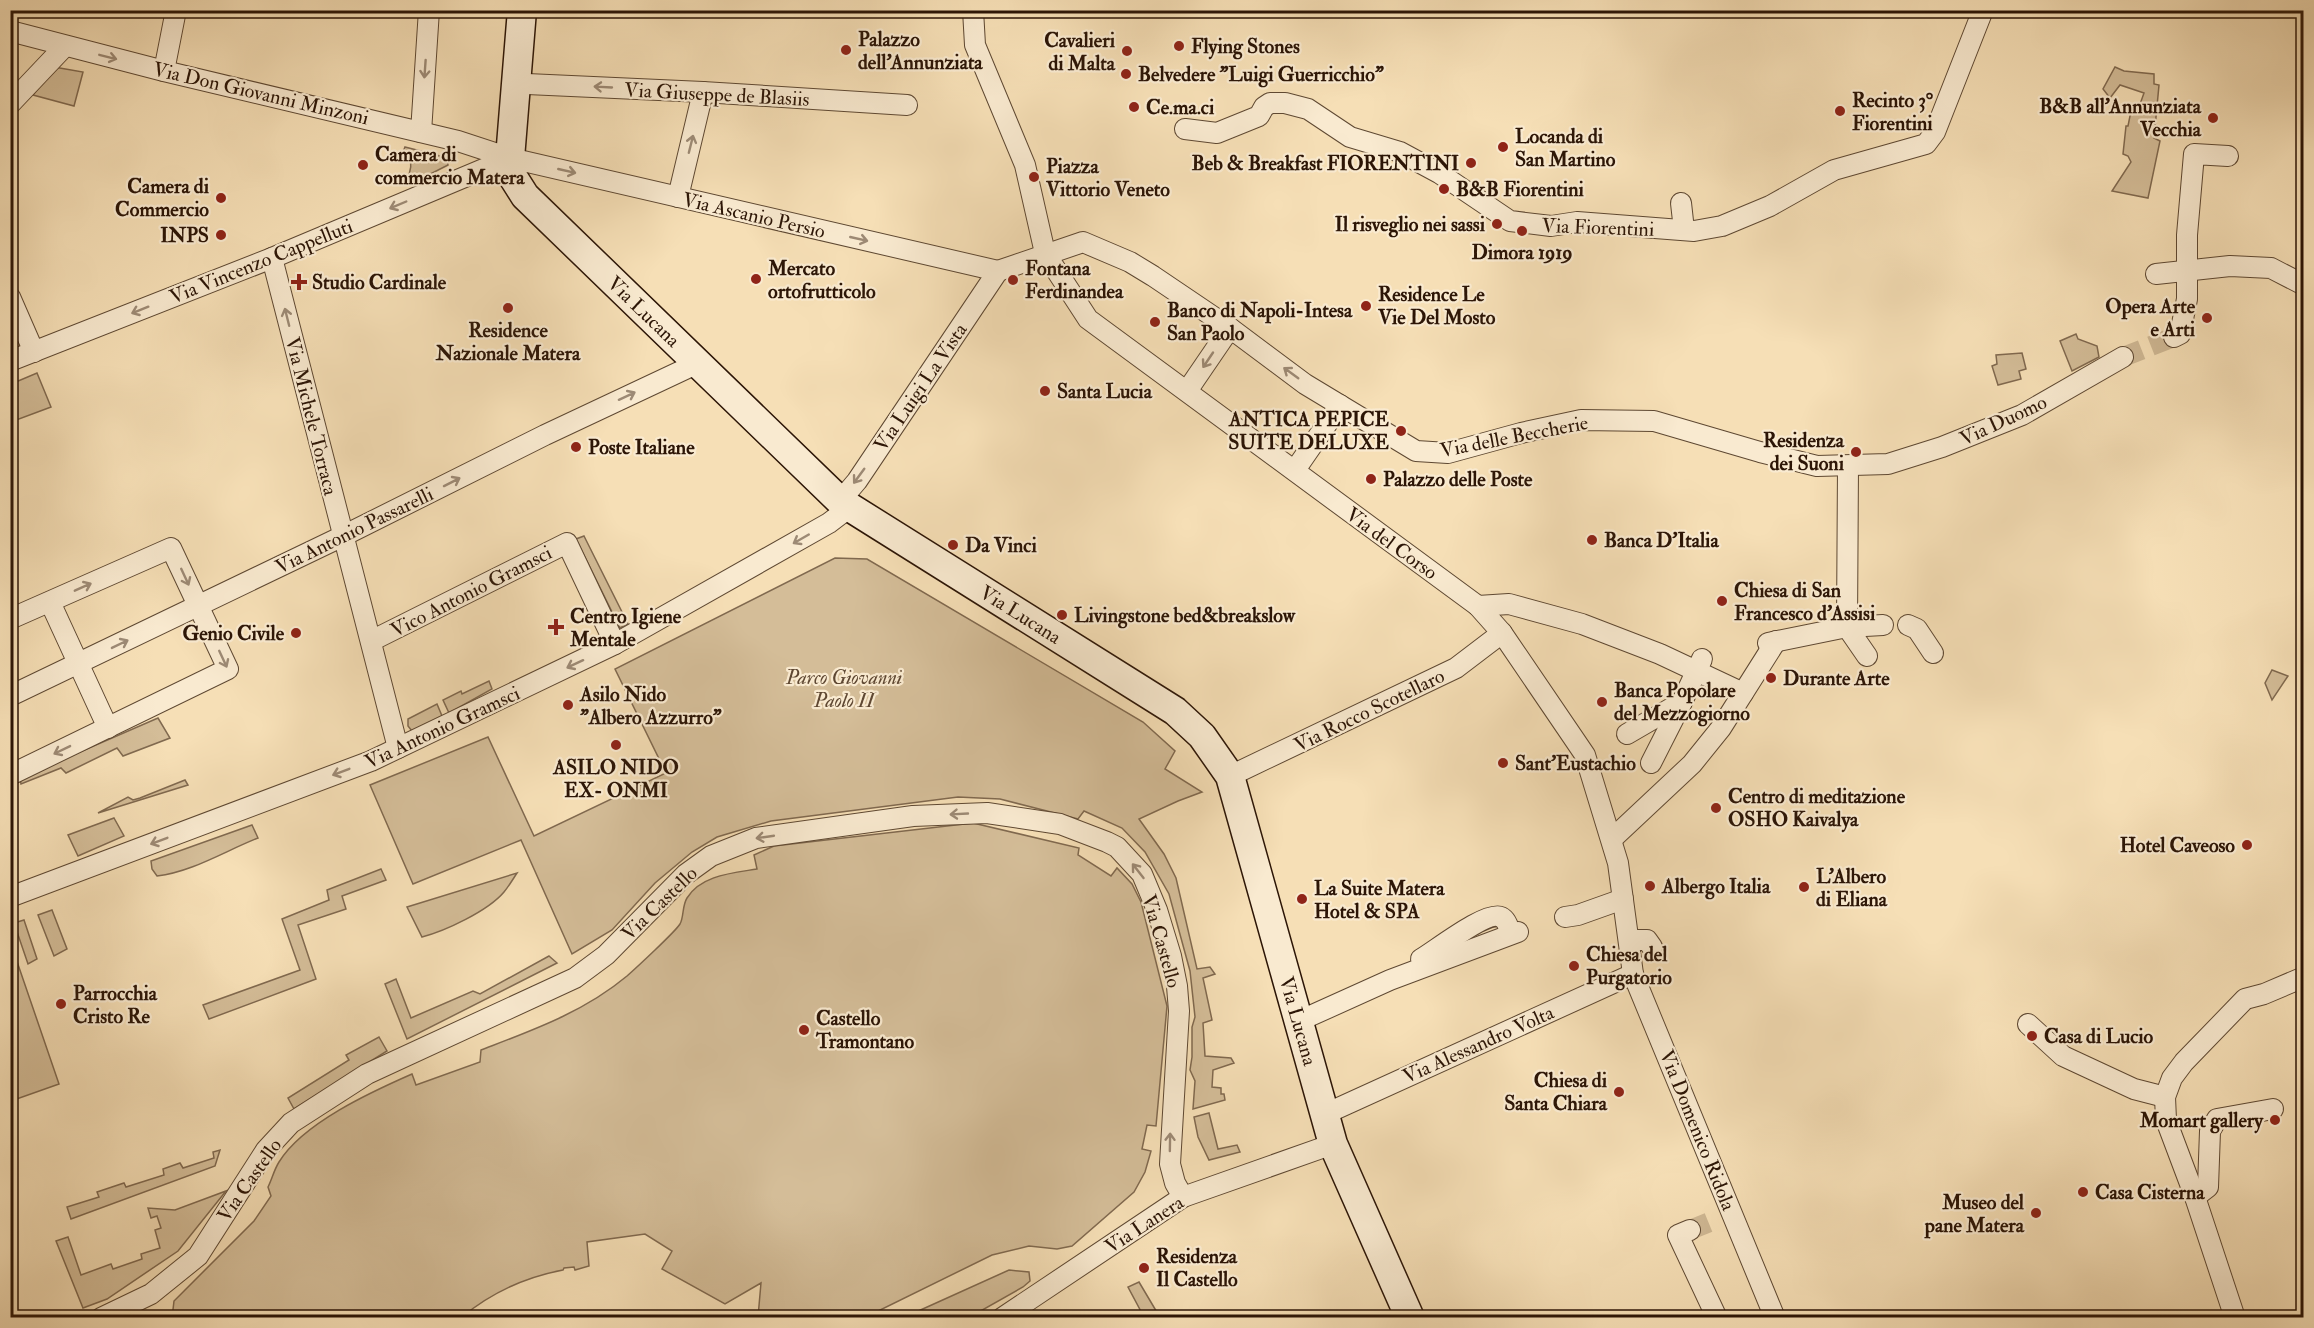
<svg xmlns="http://www.w3.org/2000/svg" width="2314" height="1328" viewBox="0 0 2314 1328" font-family="'IM FELL Double Pica',serif">
<style>
.green{fill:#d4bd98;stroke:#80694f;stroke-width:1.5}
.lines{fill:none;stroke-linecap:round;stroke-linejoin:round}
.street-tunnel{stroke:#ceb793;stroke-width:20;stroke-dasharray:20 10;stroke-linecap:butt}
.street-casing{stroke:#5e4832;stroke-width:22}
.secondary-casing{stroke:#2c1506;stroke-width:31}
.street{stroke:#f9ead0;stroke-width:20}
.secondary{stroke:#f9ead0;stroke-width:28}
.oneway{stroke:#9d8a75}
.poi-dot{fill:#8f2418;stroke:#f9ead0;stroke-width:2}
.labels{text-anchor:middle;stroke-width:4.5;stroke-linejoin:round;paint-order:stroke}
.poi-label{font-size:20px;font-weight:bold;fill:#2c1506;stroke:#f9ead0;text-anchor:start}
.street-label{font-size:20px;fill:#2c1506;stroke:#f9ead0}
.park-label{font-size:20px;font-style:italic;fill:#5e4732;stroke:#f9ead0}
</style>
<rect width="100%" height="100%" fill="#f6dfb6"/>
<filter id="stains"><feTurbulence type="fractalNoise" baseFrequency=".00333" numOctaves="4"/><feColorMatrix values="0 0 0 0 .2 0 0 0 0 .09 0 0 0 0 .02 0 0 0 .5 -.17"/></filter>
<radialGradient id="worn" r=".72"><stop offset=".6" stop-color="#630" stop-opacity="0"/><stop offset="1" stop-color="#630" stop-opacity=".3"/></radialGradient>
<g class="green">
<polygon points="54,67 83,72 74,106 33,95"/>
<polygon points="2115,67 2124,71 2154,74 2154,84 2159,85 2154,138 2160,141 2148,198 2112,191 2131,162 2128,156 2123,154 2126,126 2128,126 2132,106 2139,107 2144,93 2120,85 2110,98 2103,89"/>
<path d="M405,147L444,157L447,159L448,165L409,185C405,171 419,167 403,152Z"/>
<polygon points="2076,334 2078,339 2097,346 2099,357 2072,371 2060,341"/>
<polygon points="2022,353 2026,369 2019,371 2021,379 1998,385 1992,366 1997,364 1996,355"/>
<polygon points="37,373 51,407 11,422 11,384"/>
<polygon points="584,536 628,624 620,628 576,539"/>
<polygon points="835,558 867,559 1143,722 1175,751 1165,769 1202,792 1178,801 1139,819 1164,854 1176,878 1197,969 1210,967 1215,974 1203,978 1212,1020 1203,1023 1205,1056 1231,1058 1234,1063 1213,1070 1212,1087 1221,1088 1221,1094 1224,1094 1225,1100 1193,1109 1195,1081 1190,1070 1192,1057 1192,1027 1195,1017 1190,971 1169,894 1145,852 1122,828 1084,811 1078,819 1000,799 958,797 771,821 717,837 692,852 655,883 612,930 572,954 521,840 413,884 370,785 488,737 534,836 666,773 615,669"/>
<polygon points="2272,670 2288,676 2272,700 2265,683"/>
<polygon points="489,681 492,689 449,713 443,700 461,691 462,694"/>
<polygon points="437,704 442,716 412,731 408,726 408,719"/>
<polygon points="158,718 170,738 123,756 117,748 66,773 61,768 21,784 20,778"/>
<polygon points="185,780 188,785 98,813 128,797 133,800 140,798"/>
<polygon points="114,818 124,836 78,856 68,835"/>
<path d="M973,823L1079,848L1078,855L1111,876L1117,868L1132,884L1141,902L1167,1006L1156,1126L1147,1125L1142,1149L1151,1151L1145,1172L1134,1192L1072,1246L1057,1249L1029,1246L992,1255L866,1317H758L761,1283L725,1304L662,1269L672,1251L645,1234L587,1242L589,1266L575,1270L574,1267L564,1268L563,1270C526,1277 491,1293 462,1317L172,1318L174,1301L254,1221L271,1196L268,1187C272,1179 274,1170 279,1162C303,1123 371,1092 412,1074L416,1085L480,1062L481,1050C533,1030 584,1012 627,976C636,968 675,932 680,924C684,917 682,906 687,898C701,875 733,873 757,869L754,855L774,846Z"/>
<path d="M252,825L258,838C225,851 192,872 157,876L152,869L151,861Z"/>
<polygon points="381,869 386,880 342,896 346,909 298,925 316,979 209,1019 203,1005 300,970 282,919 329,900 327,890"/>
<path d="M517,873C513,879 509,886 504,892C488,911 445,931 422,937L407,907Z"/>
<polygon points="52,910 67,949 54,956 38,915"/>
<polygon points="24,920 37,959 28,964 14,923"/>
<polygon points="11,944 59,1084 11,1101 10,1101"/>
<polygon points="549,956 557,963 407,1039 385,984 396,979 411,1018 473,991 480,994"/>
<polygon points="379,1037 387,1051 294,1109 288,1098 349,1060 346,1055"/>
<polygon points="1209,1113 1218,1149 1237,1145 1240,1152 1209,1160 1198,1137 1194,1117"/>
<polygon points="220,1150 215,1166 71,1219 67,1207 99,1197 97,1192 124,1183 126,1187 164,1175 163,1169 180,1163 183,1168 214,1158 213,1152"/>
<polygon points="226,1191 178,1251 107,1299 83,1308 56,1241 68,1237 81,1275 111,1264 113,1269 142,1259 141,1254 160,1248 155,1230 161,1228 157,1216 151,1218 148,1208 175,1210"/>
<polygon points="1009,1270 1029,1272 1030,1281 1023,1287 970,1317 905,1317"/>
<polygon points="1139,1282 1158,1314 1152,1317 1144,1317 1128,1287"/>
</g>
<g class="lines">
<g class="street-tunnel">
<polyline points="2123,357 2174,337"/>
<polyline points="1690,1230 1717,1219"/>
</g>
<g class="street-casing">
<g id="street">
<polyline points="973,10 975,45 1025,165 1045,253 1088,319 1478,606 1502,633 1585,755 1618,863 1633,974 1775,1318"/>
<polyline points="10,31 164,71 458,141 510,158 998,271"/>
<polyline points="164,71 176,10"/>
<polyline points="527,84 703,92 907,105"/>
<polyline points="10,104 65,46"/>
<polyline points="1185,129 1217,133 1259,116 1264,107 1270,103 1285,103 1308,109 1350,137 1400,152 1439,173 1510,221 1551,226 1577,222 1694,231 1722,226 1770,206 1834,170 1926,144 1935,132 1983,10"/>
<polyline points="421,132 429,10"/>
<polyline points="678,197 703,92"/>
<polyline points="1681,203 1684,230"/>
<polyline points="272,258 398,748"/>
<polyline points="998,271 1083,242 1130,262 1153,276 1230,328 1305,384 1416,451 1448,453 1521,433 1581,420 1654,421 1760,452 1817,466 1888,464 1942,447 2022,415 2123,357"/>
<polyline points="2156,274 2230,266 2271,268 2304,285"/>
<polyline points="10,297 34,352"/>
<polyline points="2174,337 2180,334 2187,299 2187,235 2194,154 2228,156"/>
<polyline points="10,361 272,258 510,158"/>
<polyline points="1187,391 1230,328"/>
<polyline points="1848,466 1847,627 1867,656"/>
<polyline points="1295,470 1340,405"/>
<polyline points="840,501 857,481 998,271"/>
<polyline points="50,602 108,728"/>
<polyline points="1478,606 1509,604 1582,624 1660,654 1743,693"/>
<polyline points="10,619 171,548 228,669 10,775"/>
<polyline points="1908,625 1917,629 1933,653"/>
<polyline points="371,641 567,543 615,644"/>
<polyline points="1768,643 1847,627 1883,625"/>
<polyline points="10,696 343,536 545,435 696,364"/>
<polyline points="1627,734 1682,702 1702,659"/>
<polyline points="1651,763 1682,702"/>
<polyline points="1230,776 1456,668 1502,633"/>
<polyline points="1612,839 1692,764 1721,728 1776,641"/>
<polyline points="10,897 371,761 615,644 829,523 850,507"/>
<polyline points="1565,917 1578,915 1623,899"/>
<polyline points="1629,940 1647,940 1652,947"/>
<path d="M1421,959C1435,951 1487,910 1501,917C1507,920 1509,928 1510,934"/>
<polyline points="1299,1021 1390,980 1518,932"/>
<polyline points="2028,1024 2063,1056 2134,1089 2165,1097"/>
<polyline points="1323,1115 1633,974"/>
<polyline points="2195,1197 2208,1187 2210,1131 2217,1119 2273,1109"/>
<polyline points="1690,1230 1678,1235 1717,1318"/>
<polyline points="101,1318 151,1294 198,1256 266,1150 291,1123 367,1074 575,978 606,955 686,874 711,856 756,838 913,816 987,813 1060,824 1107,842 1117,847 1142,874 1157,910 1171,956 1177,986 1179,1011 1170,1164 1175,1183 1183,1197"/>
<polyline points="1002,1318 1183,1197 1333,1144"/>
<polyline points="2235,1318 2195,1197 2166,1120 2165,1097 2172,1078 2184,1062 2245,999 2264,994 2304,977"/>
</g>
</g>
<g class="secondary-casing">
<g id="secondary">
<path id="s1" d="M522,10L510,158L513,177L525,196L840,501L1175,711L1202,736L1230,776L1333,1144L1410,1318"/>
</g>
</g>
<use href="#street" class="street"/>
<use href="#secondary" class="secondary"/>
</g>
<defs><path id="oneway-shaft" d="M-6 0H5M1.5-3L5.5 0L1.5 3" fill="none" stroke-width="1.6" stroke-linecap="round" stroke-linejoin="round" transform="scale(1.5)"/></defs>
<g class="oneway">
<use href="#oneway-shaft" transform="translate(108 57) rotate(14)"/>
<use href="#oneway-shaft" transform="translate(425 69) rotate(94)"/>
<use href="#oneway-shaft" transform="translate(603 87) rotate(-177)"/>
<use href="#oneway-shaft" transform="translate(691 144) rotate(-76)"/>
<use href="#oneway-shaft" transform="translate(567 171) rotate(13)"/>
<use href="#oneway-shaft" transform="translate(398 205) rotate(157)"/>
<use href="#oneway-shaft" transform="translate(859 239) rotate(13)"/>
<use href="#oneway-shaft" transform="translate(140 310) rotate(158)"/>
<use href="#oneway-shaft" transform="translate(287 317) rotate(-104)"/>
<use href="#oneway-shaft" transform="translate(1208 360) rotate(124)"/>
<use href="#oneway-shaft" transform="translate(1291 373) rotate(-144)"/>
<use href="#oneway-shaft" transform="translate(627 396) rotate(-25)"/>
<use href="#oneway-shaft" transform="translate(859 476) rotate(126)"/>
<use href="#oneway-shaft" transform="translate(452 482) rotate(-27)"/>
<use href="#oneway-shaft" transform="translate(801 539) rotate(150)"/>
<use href="#oneway-shaft" transform="translate(185 577) rotate(65)"/>
<use href="#oneway-shaft" transform="translate(83 587) rotate(-24)"/>
<use href="#oneway-shaft" transform="translate(120 644) rotate(-26)"/>
<use href="#oneway-shaft" transform="translate(223 659) rotate(65)"/>
<use href="#oneway-shaft" transform="translate(575 664) rotate(155)"/>
<use href="#oneway-shaft" transform="translate(62 750) rotate(154)"/>
<use href="#oneway-shaft" transform="translate(341 772) rotate(159)"/>
<use href="#oneway-shaft" transform="translate(959 814) rotate(177)"/>
<use href="#oneway-shaft" transform="translate(765 837) rotate(172)"/>
<use href="#oneway-shaft" transform="translate(159 841) rotate(159)"/>
<use href="#oneway-shaft" transform="translate(1138 871) rotate(-128)"/>
<use href="#oneway-shaft" transform="translate(1170 1142) rotate(-89)"/>
</g>
<g class="poi-dot">
<circle cx="1179" cy="46" r="6"/>
<circle cx="846" cy="50" r="6"/>
<circle cx="1127" cy="51" r="6"/>
<circle cx="1126" cy="74" r="6"/>
<circle cx="1134" cy="107" r="6"/>
<circle cx="1840" cy="111" r="6"/>
<circle cx="2213" cy="118" r="6"/>
<circle cx="1503" cy="147" r="6"/>
<circle cx="1471" cy="163" r="6"/>
<circle cx="363" cy="165" r="6"/>
<circle cx="1034" cy="177" r="6"/>
<circle cx="1444" cy="189" r="6"/>
<circle cx="221" cy="198" r="6"/>
<circle cx="1497" cy="224" r="6"/>
<circle cx="1522" cy="231" r="6"/>
<circle cx="221" cy="235" r="6"/>
<circle cx="756" cy="279" r="6"/>
<circle cx="1013" cy="280" r="6"/>
<path d="M296 273h6v6h6v6h-6v6h-6v-6h-6v-6h6z"/>
<circle cx="1366" cy="306" r="6"/>
<circle cx="508" cy="308" r="6"/>
<circle cx="2207" cy="318" r="6"/>
<circle cx="1155" cy="322" r="6"/>
<circle cx="1045" cy="391" r="6"/>
<circle cx="1401" cy="431" r="6"/>
<circle cx="576" cy="447" r="6"/>
<circle cx="1856" cy="452" r="6"/>
<circle cx="1371" cy="479" r="6"/>
<circle cx="1592" cy="540" r="6"/>
<circle cx="953" cy="545" r="6"/>
<circle cx="1722" cy="601" r="6"/>
<circle cx="1062" cy="615" r="6"/>
<path d="M553 618h6v6h6v6h-6v6h-6v-6h-6v-6h6z"/>
<circle cx="296" cy="633" r="6"/>
<circle cx="1771" cy="678" r="6"/>
<circle cx="1602" cy="702" r="6"/>
<circle cx="568" cy="705" r="6"/>
<circle cx="616" cy="745" r="6"/>
<circle cx="1503" cy="763" r="6"/>
<circle cx="1716" cy="808" r="6"/>
<circle cx="2247" cy="845" r="6"/>
<circle cx="1650" cy="886" r="6"/>
<circle cx="1804" cy="887" r="6"/>
<circle cx="1302" cy="899" r="6"/>
<circle cx="1574" cy="966" r="6"/>
<circle cx="61" cy="1004" r="6"/>
<circle cx="804" cy="1030" r="6"/>
<circle cx="2032" cy="1036" r="6"/>
<circle cx="1619" cy="1092" r="6"/>
<circle cx="2275" cy="1120" r="6"/>
<circle cx="2083" cy="1192" r="6"/>
<circle cx="2036" cy="1213" r="6"/>
<circle cx="1144" cy="1268" r="6"/>
</g>
<g class="labels">
<g class="poi-label">
<text x="858" y="46">Palazzo<tspan x="858" dy="23">dell'Annunziata</tspan></text>
<text x="1115" y="47" text-anchor="end">Cavalieri<tspan x="1115" dy="23">di Malta</tspan></text>
<text x="1191" y="53">Flying Stones</text>
<text x="1138" y="81">Belvedere "Luigi Guerricchio"</text>
<text x="1852" y="107">Recinto 3°<tspan x="1852" dy="23">Fiorentini</tspan></text>
<text x="2201" y="113" text-anchor="end">B&amp;B all'Annunziata<tspan x="2201" dy="23">Vecchia</tspan></text>
<text x="1146" y="114">Ce.ma.ci</text>
<text x="1515" y="143">Locanda di<tspan x="1515" dy="23">San Martino</tspan></text>
<text x="375" y="161">Camera di<tspan x="375" dy="23">commercio Matera</tspan></text>
<text x="1459" y="170" text-anchor="end">Beb &amp; Breakfast FIORENTINI</text>
<text x="1046" y="173">Piazza<tspan x="1046" dy="23">Vittorio Veneto</tspan></text>
<text x="209" y="193" text-anchor="end">Camera di<tspan x="209" dy="23">Commercio</tspan></text>
<text x="1456" y="196">B&amp;B Fiorentini</text>
<text x="1485" y="231" text-anchor="end">Il risveglio nei sassi</text>
<text x="209" y="242" text-anchor="end">INPS</text>
<text x="1522" y="259" text-anchor="middle">Dimora 1919</text>
<text x="768" y="275">Mercato<tspan x="768" dy="23">ortofrutticolo</tspan></text>
<text x="1025" y="275">Fontana<tspan x="1025" dy="23">Ferdinandea</tspan></text>
<text x="312" y="289">Studio Cardinale</text>
<text x="1378" y="301">Residence Le<tspan x="1378" dy="23">Vie Del Mosto</tspan></text>
<text x="2195" y="313" text-anchor="end">Opera Arte<tspan x="2195" dy="23">e Arti</tspan></text>
<text x="1167" y="317">Banco di Napoli-Intesa<tspan x="1167" dy="23">San Paolo</tspan></text>
<text x="508" y="337" text-anchor="middle">Residence<tspan x="508" dy="23">Nazionale Matera</tspan></text>
<text x="1057" y="398">Santa Lucia</text>
<text x="1389" y="426" text-anchor="end">ANTICA PEPICE<tspan x="1389" dy="23">SUITE DELUXE</tspan></text>
<text x="1844" y="447" text-anchor="end">Residenza<tspan x="1844" dy="23">dei Suoni</tspan></text>
<text x="588" y="454">Poste Italiane</text>
<text x="1383" y="486">Palazzo delle Poste</text>
<text x="1604" y="547">Banca D'Italia</text>
<text x="965" y="552">Da Vinci</text>
<text x="1734" y="597">Chiesa di San<tspan x="1734" dy="23">Francesco d'Assisi</tspan></text>
<text x="1074" y="622">Livingstone bed&amp;breakslow</text>
<text x="570" y="623">Centro Igiene<tspan x="570" dy="23">Mentale</tspan></text>
<text x="284" y="640" text-anchor="end">Genio Civile</text>
<text x="1783" y="685">Durante Arte</text>
<text x="1614" y="697">Banca Popolare<tspan x="1614" dy="23">del Mezzogiorno</tspan></text>
<text x="580" y="701">Asilo Nido<tspan x="580" dy="23">"Albero Azzurro"</tspan></text>
<text x="1515" y="770">Sant'Eustachio</text>
<text x="616" y="774" text-anchor="middle">ASILO NIDO<tspan x="616" dy="23">EX- ONMI</tspan></text>
<text x="1728" y="803">Centro di meditazione<tspan x="1728" dy="23">OSHO Kaivalya</tspan></text>
<text x="2235" y="852" text-anchor="end">Hotel Caveoso</text>
<text x="1816" y="883">L'Albero<tspan x="1816" dy="23">di Eliana</tspan></text>
<text x="1662" y="893">Albergo Italia</text>
<text x="1314" y="895">La Suite Matera<tspan x="1314" dy="23">Hotel &amp; SPA</tspan></text>
<text x="1586" y="961">Chiesa del<tspan x="1586" dy="23">Purgatorio</tspan></text>
<text x="73" y="1000">Parrocchia<tspan x="73" dy="23">Cristo Re</tspan></text>
<text x="816" y="1025">Castello<tspan x="816" dy="23">Tramontano</tspan></text>
<text x="2044" y="1043">Casa di Lucio</text>
<text x="1607" y="1087" text-anchor="end">Chiesa di<tspan x="1607" dy="23">Santa Chiara</tspan></text>
<text x="2263" y="1127" text-anchor="end">Momart gallery</text>
<text x="2095" y="1199">Casa Cisterna</text>
<text x="2024" y="1209" text-anchor="end">Museo del<tspan x="2024" dy="23">pane Matera</tspan></text>
<text x="1156" y="1263">Residenza<tspan x="1156" dy="23">Il Castello</tspan></text>
</g>
<g class="street-label">
<text transform="translate(261 93) rotate(13)" y="7">Via Don Giovanni Minzoni</text>
<text transform="translate(717 94) rotate(3)" y="7">Via Giuseppe de Blasiis</text>
<text transform="translate(754 215) rotate(13)" y="7">Via Ascanio Persio</text>
<text transform="translate(1598 227) rotate(2)" y="7">Via Fiorentini</text>
<text transform="translate(261 261) rotate(-22)" y="7">Via Vincenzo Cappelluti</text>
<text dy="7" stroke="none"><textPath href="#s1" startOffset="356">Via Lucana</textPath></text>
<text transform="translate(920 387) rotate(-56)" y="7">Via Luigi La Vista</text>
<text transform="translate(312 416) rotate(76)" y="7">Via Michele Torraca</text>
<text transform="translate(2003 420) rotate(-25)" y="7">Via Duomo</text>
<text transform="translate(1514 436) rotate(-11)" y="7">Via delle Beccherie</text>
<text transform="translate(354 530) rotate(-26)" y="7">Via Antonio Passarelli</text>
<text transform="translate(1392 543) rotate(36)" y="7">Via del Corso</text>
<text transform="translate(471 591) rotate(-27)" y="7">Vico Antonio Gramsci</text>
<text dy="7" stroke="none"><textPath href="#s1" startOffset="842">Via Lucana</textPath></text>
<text transform="translate(1369 710) rotate(-26)" y="7">Via Rocco Scotellaro</text>
<text transform="translate(442 727) rotate(-25)" y="7">Via Antonio Gramsci</text>
<text transform="translate(659 903) rotate(-44)" y="7">Via Castello</text>
<text transform="translate(1162 941) rotate(74)" y="7">Via Castello</text>
<text dy="7" stroke="none"><textPath href="#s1" startOffset="1364">Via Lucana</textPath></text>
<text transform="translate(1478 1044) rotate(-24)" y="7">Via Alessandro Volta</text>
<text transform="translate(1698 1130) rotate(68)" y="7">Via Domenico Ridola</text>
<text transform="translate(249 1180) rotate(-55)" y="7">Via Castello</text>
<text transform="translate(1144 1224) rotate(-33)" y="7">Via Lanera</text>
</g>
<g class="park-label">
<text x="844" y="684">Parco Giovanni<tspan x="844" dy="23">Paolo II</tspan></text>
</g>
</g>
<rect width="2314" height="1328" fill="none" stroke="#f6dfb6" stroke-width="36"/>
<rect x="12" y="12" width="2290" height="1304" fill="none" stroke="#2c1506" stroke-width="3"/>
<rect x="18" y="18" width="2278" height="1292" fill="none" stroke="#2c1506" stroke-width="1.5"/>
<rect width="100%" height="100%" filter="url(#stains)"/>
<rect width="100%" height="100%" fill="url(#worn)"/>
</svg>
